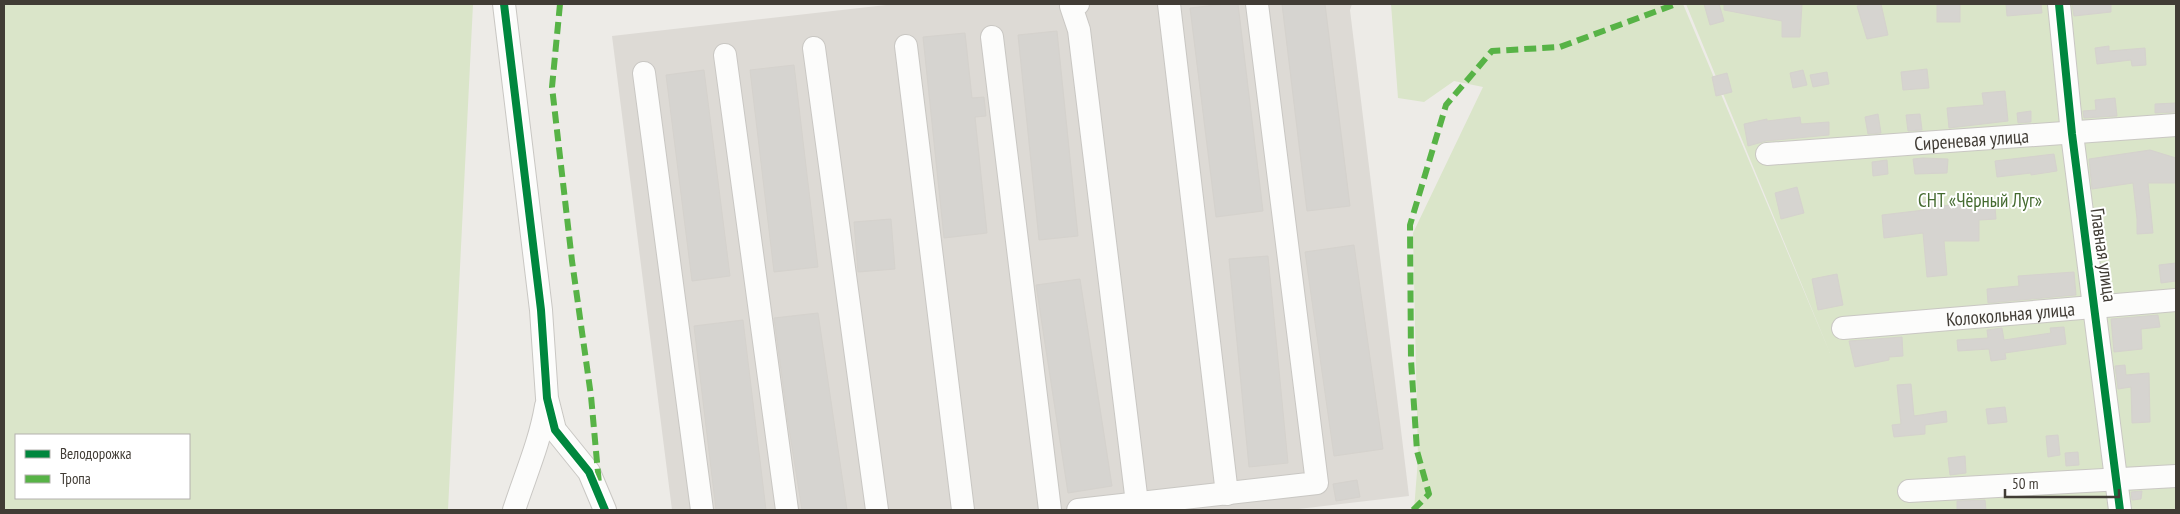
<svg xmlns="http://www.w3.org/2000/svg" width="2180" height="514" viewBox="0 0 2180 514" font-family="'PT Sans Narrow',sans-serif">
<style>
.industrial{fill:#dddad5}
.green{fill:#dae5c9;fill-rule:evenodd}
.building{fill:#d6d4d0;stroke:#d5d2cd}
.lines{fill:none;stroke-linecap:round;stroke-linejoin:round}
.minor-casing{stroke:#c9c7c3;stroke-width:24}
.minor{stroke:#fcfcfb;stroke-width:22}
.quiet{stroke:#57b346;stroke-width:6;stroke-dasharray:12 6;stroke-linecap:butt}
.cycleway-casing{stroke:#fff;stroke-width:11}
.cycleway{stroke:#00873e;stroke-width:8}
.labels{text-anchor:middle;stroke-width:4;stroke-linejoin:round;paint-order:stroke}
.street-label{font-size:19px;fill:#413c35;stroke:#fff}
.park-label{font-size:19px;fill:#456b30;stroke:#fff}
</style>
<rect width="100%" height="100%" fill="#edebe7"/>
<polygon class="industrial" points="895,4 1352,4 1350,10 1409,496 1290,510 672,510 612,36"/>
<g class="green">
<path d="M4,4H473L448,510H4ZM16,435H189V498H16Z"/>
<polygon points="1391,4 1683,4 1830,353 1686,4 2176,4 2176,510 1414,510 1418,459 1413,233 1483,87 1454,81 1424,102 1398,98"/>
</g>
<g class="building">
<polygon points="1225,4 1238,4 1263,211 1216,217 1190,8"/>
<polygon points="1282,4 1325,4 1350,206 1307,211"/>
<polygon points="1704,4 1719,4 1724,21 1710,25"/>
<polygon points="1724,4 1802,4 1800,37 1782,37 1782,21 1724,10"/>
<polygon points="1873,4 1881,4 1888,35 1867,39 1857,6"/>
<rect x="1937" y="4" width="23" height="18"/>
<polygon points="2006,4 2041,4 2042,13 2007,16"/>
<polygon points="2072,4 2111,4 2111,12 2074,16"/>
<polygon points="1057,31 1078,236 1039,240 1018,35"/>
<polygon points="965,33 972,98 984,97 986,116 975,117 987,233 944,238 923,37"/>
<polygon points="2109,46 2109,51 2145,48 2146,65 2132,66 2131,60 2097,64 2095,48"/>
<polygon points="794,65 818,267 774,272 750,70"/>
<polygon points="1927,69 1929,88 1903,90 1901,72"/>
<polygon points="704,70 730,276 692,281 666,75"/>
<polygon points="1803,70 1807,85 1793,88 1790,73"/>
<polygon points="1827,72 1829,84 1813,87 1810,75"/>
<polygon points="1727,73 1732,92 1716,96 1712,77"/>
<polygon points="2005,91 2008,121 1949,128 1947,108 1984,105 1982,93"/>
<polygon points="2115,98 2117,116 2084,118 2083,111 2096,110 2095,100"/>
<polygon points="2176,103 2176,112 2155,113 2155,104"/>
<polygon points="2031,111 2031,122 2018,123 2017,113"/>
<polygon points="1878,114 1881,133 1868,134 1865,117"/>
<polygon points="1920,114 1922,130 1908,131 1906,115"/>
<polygon points="1800,117 1801,124 1829,122 1829,135 1766,141 1748,146 1744,124 1767,119 1767,121"/>
<polygon points="2150,150 2176,158 2176,183 2148,183 2153,233 2137,234 2137,219 2133,183 2092,189 2089,159"/>
<polygon points="2054,154 2057,171 2031,175 2031,173 1997,177 1995,161"/>
<polygon points="1923,158 1948,159 1947,173 1915,174 1913,159"/>
<polygon points="1887,160 1888,174 1873,176 1872,162"/>
<polygon points="1797,187 1804,213 1781,219 1775,193"/>
<polygon points="1941,200 1942,206 1972,203 1972,209 1995,207 1996,219 1979,220 1979,241 1944,241 1947,275 1927,277 1923,233 1884,238 1882,215 1924,210 1923,202"/>
<polygon points="891,219 895,269 858,272 854,222"/>
<polygon points="1354,245 1383,449 1334,456 1305,252"/>
<polygon points="1268,256 1288,463 1249,467 1229,259"/>
<polygon points="2176,263 2176,281 2161,283 2159,265"/>
<polygon points="2074,272 2076,295 1988,303 1987,289 2019,286 2018,276"/>
<polygon points="1837,274 1843,305 1818,310 1812,279"/>
<polygon points="1080,279 1112,486 1068,493 1036,285"/>
<polygon points="818,313 847,510 802,510 788,422 774,318"/>
<polygon points="2158,315 2160,327 2141,329 2142,349 2114,352 2111,319"/>
<polygon points="743,320 766,510 716,510 694,326"/>
<polygon points="2064,327 2066,344 2005,353 2006,359 1991,361 1989,349 1958,351 1957,340 1988,338 1987,330 2002,328 2004,340 2051,333 2050,328"/>
<polygon points="1902,337 1903,356 1889,357 1889,360 1855,367 1849,341"/>
<polygon points="2125,365 2126,375 2149,373 2150,422 2132,423 2131,387 2118,389 2115,366"/>
<polygon points="1911,384 1914,416 1946,411 1947,422 1925,425 1925,434 1894,437 1892,425 1901,424 1897,385"/>
<polygon points="2005,407 2007,422 1988,424 1986,409"/>
<polygon points="2058,435 2060,455 2048,457 2046,436"/>
<polygon points="2078,452 2079,465 2066,466 2065,453"/>
<polygon points="1965,456 1966,473 1950,475 1948,458"/>
<polygon points="1357,480 1360,497 1336,501 1333,484"/>
<polygon points="2142,491 2141,499 2132,500 2131,492"/>
<polygon points="1985,500 1986,510 1957,510 1957,501"/>
</g>
<g class="lines">
<g class="minor-casing">
<g id="minor">
<polyline points="504,4 541,310 547,398 555,430 589,472 605,510"/>
<polyline points="1078,4 1071,6 1079,30 1137,503"/>
<polyline points="1169,4 1227,494"/>
<polyline points="2059,4 2072,134 2120,510"/>
<polyline points="992,37 1050,510"/>
<polyline points="906,46 963,510"/>
<polyline points="814,48 877,510"/>
<polyline points="725,55 787,510"/>
<polyline points="644,73 702,510"/>
<path id="s1" d="M1767,154L2176,125"/>
<path id="s2" d="M1843,328L2176,300"/>
<polyline points="1909,491 2176,476"/>
<path d="M514,510C525,476 540,442 546,406"/>
<polyline points="1078,510 1317,483 1257,4"/>
</g>
</g>
<use href="#minor" class="minor"/>
<g class="quiet">
<polyline points="560,4 552,87 572,261 591,396 599,484"/>
<polyline points="1413,510 1429,494 1417,451 1411,360 1410,225 1446,105 1492,51 1560,47 1676,4"/>
</g>
<g class="cycleway-casing">
<g id="cycleway">
<polyline points="504,4 541,310 547,398 555,430 589,472 605,510"/>
<polyline points="2059,4 2072,134 2120,510"/>
</g>
</g>
<use href="#cycleway" class="cycleway"/>
</g>
<g class="labels">
<g class="street-label">
<text dy="7" stroke="none"><textPath href="#s1" startOffset="205">Сиреневая улица</textPath></text>
<text transform="translate(2104 255) rotate(82)" y="7">Главная улица</text>
<text dy="7" stroke="none"><textPath href="#s2" startOffset="168">Колокольная улица</textPath></text>
</g>
<g class="park-label">
<text x="1980" y="207">СНТ «Чёрный Луг»</text>
</g>
</g>
<rect width="2180" height="514" fill="none" stroke="#413c35" stroke-width="10"/>
<rect x="15" y="434" width="175" height="65" fill="#ffffff" stroke="#b3b1ae"/>
<rect x="25" y="450" width="25" height="8" fill="#00873e" stroke="#b3b1ae"/>
<text x="60" y="459" font-size="15" fill="#413c35">Велодорожка</text>
<rect x="25" y="475" width="25" height="8" fill="#57b346" stroke="#b3b1ae"/>
<text x="60" y="484" font-size="15" fill="#413c35">Тропа</text>
<path d="M2005 489v8h114v-8" fill="none" stroke="#413c35" stroke-width="2.5"/>
<text x="2012" y="489" font-size="15" fill="#413c35" stroke="#ffffff" stroke-width="4" paint-order="stroke">50 m</text>
</svg>
